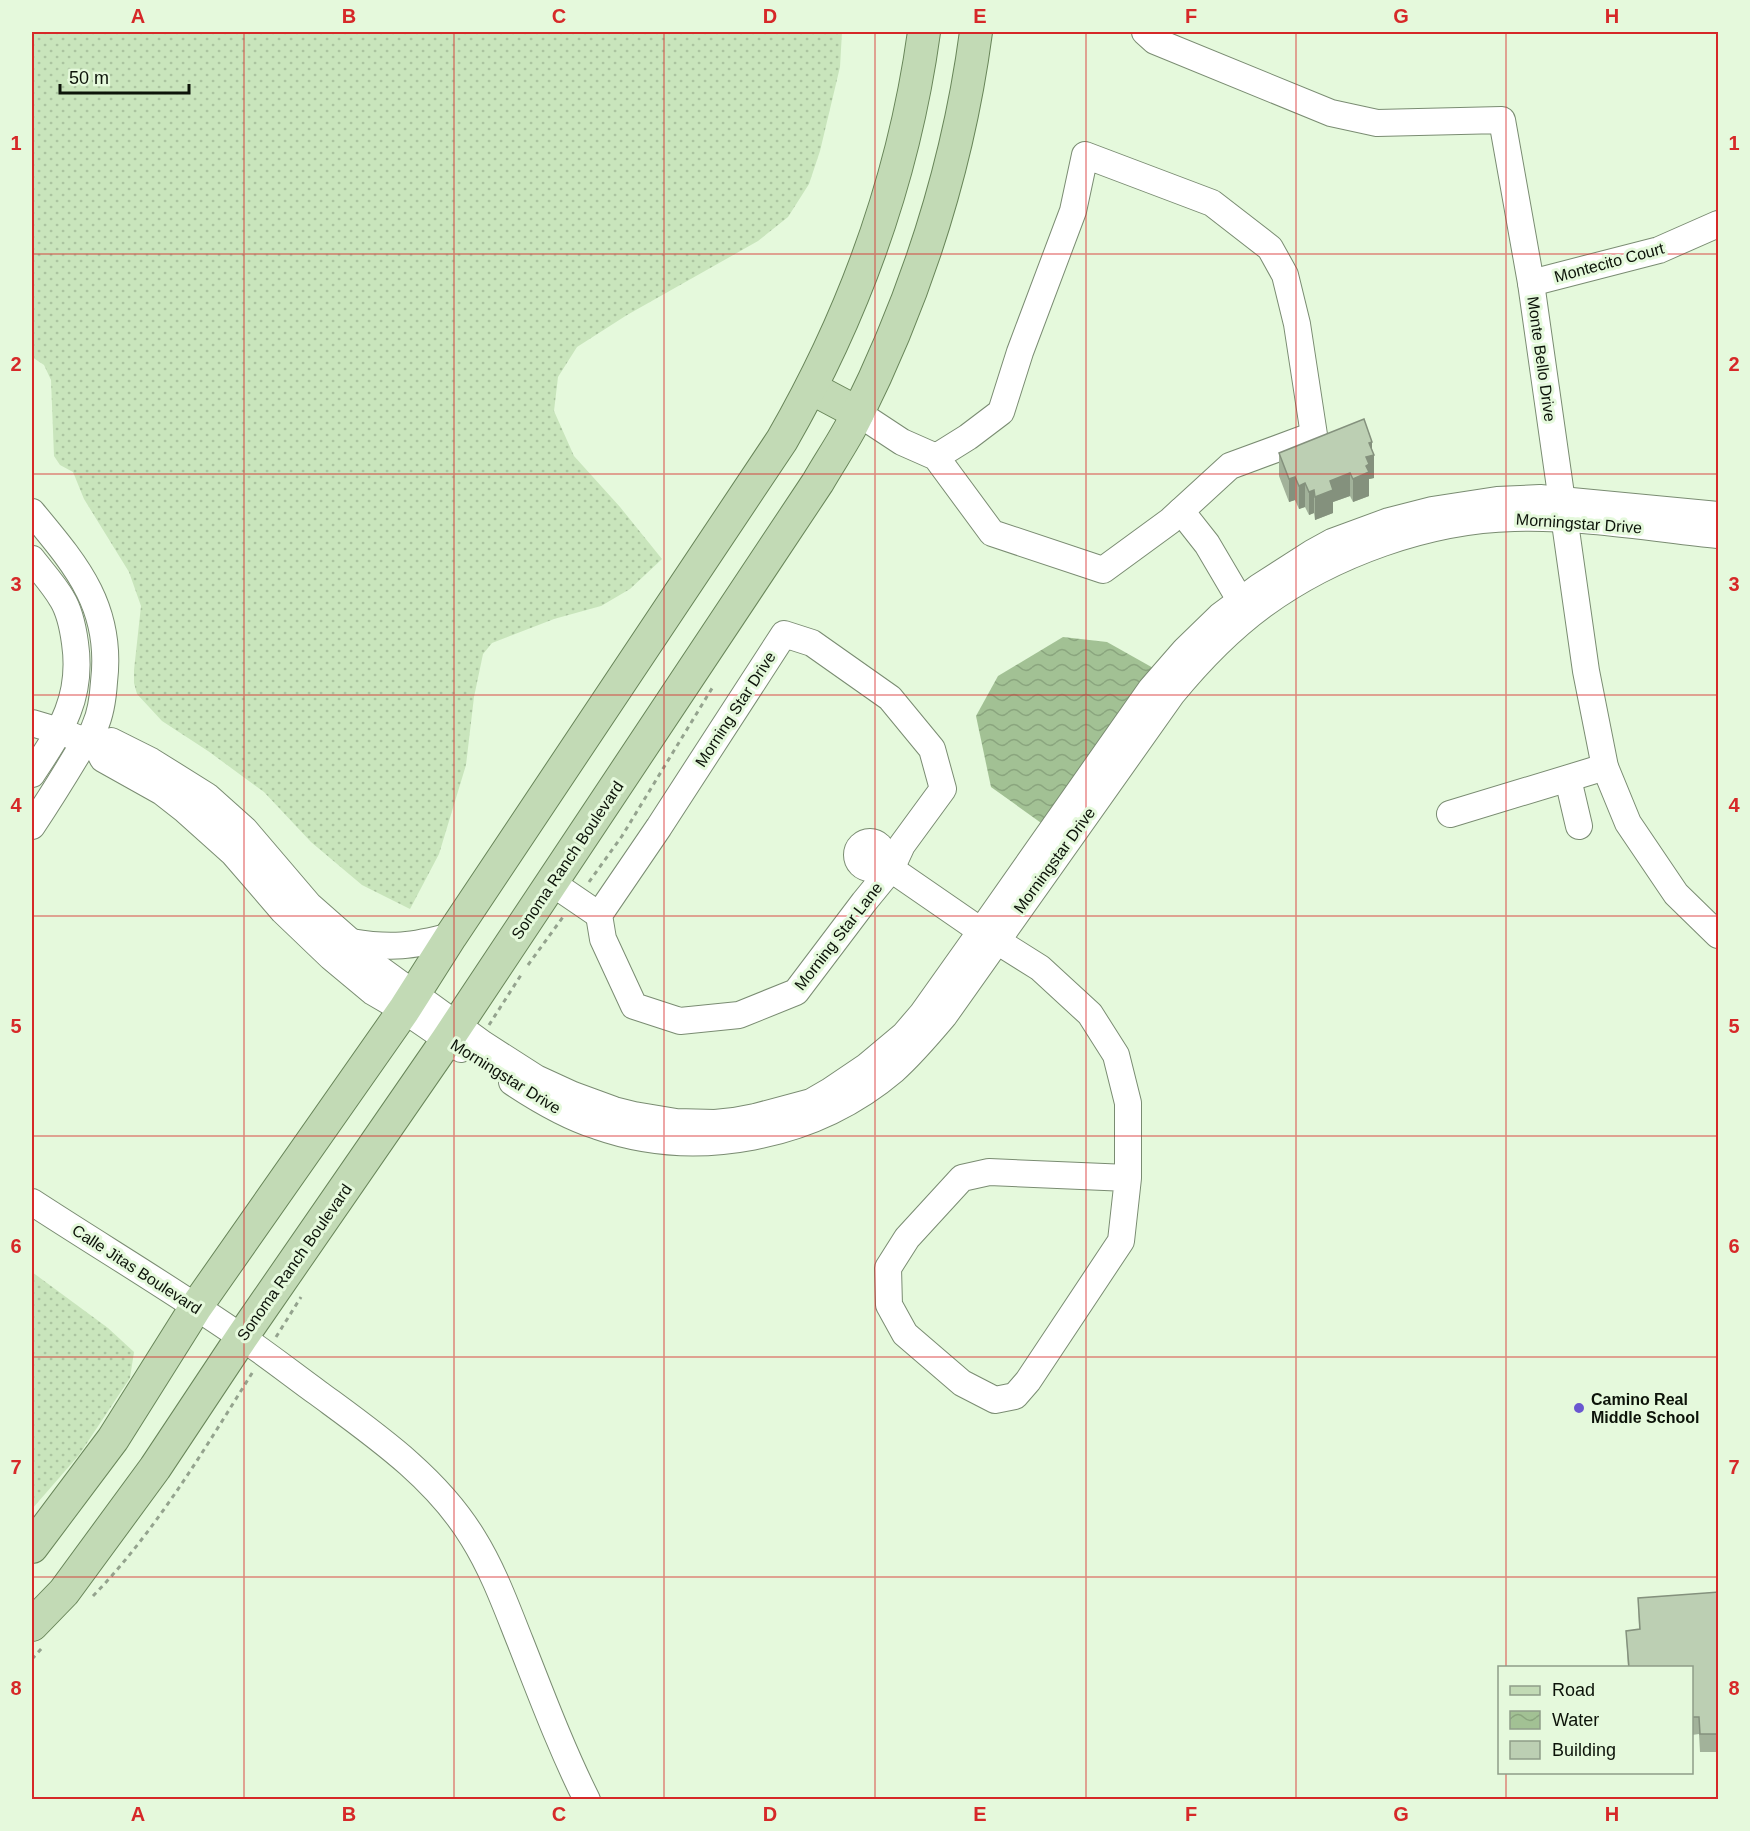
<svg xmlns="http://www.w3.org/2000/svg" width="1750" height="1831" viewBox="0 0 1750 1831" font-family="Arial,sans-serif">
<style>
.grass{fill:url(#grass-dots)}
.water{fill:url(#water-waves)}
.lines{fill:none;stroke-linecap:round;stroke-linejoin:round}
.minor-casing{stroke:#7a8c72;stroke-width:28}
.major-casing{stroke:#688559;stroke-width:34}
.path{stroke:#94a38e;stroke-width:3;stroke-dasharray:4.5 4.5;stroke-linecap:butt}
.minor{stroke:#fff;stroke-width:26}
.major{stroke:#c2dab5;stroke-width:32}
.wall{fill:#a2b29a}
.shaded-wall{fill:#84917d}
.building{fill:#bccfb3;stroke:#84917d;stroke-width:1.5}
.grid{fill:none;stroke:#d62828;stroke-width:1.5;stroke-opacity:0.55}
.poi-dot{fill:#6957d0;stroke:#e5f9dc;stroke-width:2}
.labels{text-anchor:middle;stroke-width:6;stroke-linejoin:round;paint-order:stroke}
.street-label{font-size:16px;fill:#0c1309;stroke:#e5f9dc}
.poi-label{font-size:16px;font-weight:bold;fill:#0c1309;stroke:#e5f9dc;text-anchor:start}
.neatline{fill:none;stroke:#d62828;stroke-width:2}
.grid-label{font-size:20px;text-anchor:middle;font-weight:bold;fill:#d62828}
</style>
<defs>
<pattern id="grass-dots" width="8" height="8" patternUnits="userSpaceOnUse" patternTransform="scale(1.5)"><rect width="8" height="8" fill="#c9e5bc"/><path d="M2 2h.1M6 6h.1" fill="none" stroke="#abc4a0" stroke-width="1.8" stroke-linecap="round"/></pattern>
<pattern id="water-waves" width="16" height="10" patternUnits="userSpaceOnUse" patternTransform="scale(1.5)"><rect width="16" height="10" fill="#a2c194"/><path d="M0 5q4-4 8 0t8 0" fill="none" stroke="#8aa57e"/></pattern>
</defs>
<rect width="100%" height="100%" fill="#e5f9dc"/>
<g class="grass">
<polygon points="32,32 842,32 840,67 820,151 809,184 788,217 758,241 627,315 577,347 558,377 554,411 574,456 620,507 662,559 630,589 601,606 554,619 492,643 483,654 474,697 466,765 439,854 410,909 362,885 311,842 264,792 208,751 162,721 137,694 134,683 134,670 141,606 129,572 84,499 73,472 60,465 54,456 51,380 44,365 32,357"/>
<polygon points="32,1272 108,1328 134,1352 130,1378 79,1455 32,1509"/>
</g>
<polygon class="water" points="1063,637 1107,642 1155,669 1044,825 991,787 976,716 998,676"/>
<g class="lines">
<g class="minor-casing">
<g id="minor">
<polyline points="1145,32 1155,41 1331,113 1377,123 1502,120 1531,283 1586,671 1605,767 1628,823 1676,894 1718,935"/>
<polyline points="1531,283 1659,250 1718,224"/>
<polyline points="858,413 902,442 936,457 992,533 1103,570 1170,521 1230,466 1314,435 1297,324 1285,275 1270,248 1212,203 1085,155 1073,211 1020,352 1001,412 968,437 936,457"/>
<polyline points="1181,511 1207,544 1240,600 1250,612"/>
<path d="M32,512C76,565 113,607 104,682C103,697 101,713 95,726C92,736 84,744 78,753C63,778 48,802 32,826"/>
<path d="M32,559C42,572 54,585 62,599C70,612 73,628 75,643C83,698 61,730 32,774"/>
<polygon points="784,634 812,643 890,698 932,749 943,789 902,845 891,869 864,902 796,992 739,1015 680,1021 634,1006 603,939 599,915 659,827"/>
<polyline points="32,723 59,731 96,745 111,741 151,761 207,796 245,830 309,905 351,942 377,967 483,1044 536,1078 573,1095 614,1110 634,1115 676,1122 715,1123 734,1121 755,1117 811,1102 830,1091 867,1066 904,1035 922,1014 981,931 1151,689 1185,650 1220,616 1259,587 1312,553 1332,542 1389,521 1432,510 1497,500 1540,498 1718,515"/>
<polyline points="96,745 103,759 162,792 185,810 233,853 283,911 331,957 373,992 404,1010 461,1049"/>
<polyline points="1568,779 1579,826"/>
<polyline points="1450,814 1605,767"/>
<circle cx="870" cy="855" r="13"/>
<polyline points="881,862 981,931 1040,968 1090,1014 1116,1055 1128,1103 1128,1178 1121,1241 1028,1381 1015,1396 995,1400 962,1383 905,1334 889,1305 888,1268 907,1238 962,1178 989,1172 1128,1178"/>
<polyline points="552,883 599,915"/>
<path d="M351,942C392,949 412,946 451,936"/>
<path d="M512,1082C539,1100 566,1116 597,1126C696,1161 814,1138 894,1070C912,1054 928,1035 944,1016L1172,694C1199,661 1229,630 1263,605C1333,554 1428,520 1514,518C1581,516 1652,528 1718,535"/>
<path d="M32,1202C101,1247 173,1290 241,1337C268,1355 293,1375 318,1393C375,1435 436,1477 473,1538C493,1570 506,1606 520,1641C541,1694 561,1748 587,1800"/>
</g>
</g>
<g class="major-casing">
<g id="major">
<polyline points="811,388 858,413"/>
<path d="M32,1547L113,1439L196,1307L404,1010L451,936L782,440C855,313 904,177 924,32"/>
<path d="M32,1625L64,1592L155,1468L242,1337L447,1040L818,482C830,461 844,441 855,419C916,297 958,167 976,32"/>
</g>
</g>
<g class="path">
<polyline points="589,882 622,836 714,685"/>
<polyline points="528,965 563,917"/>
<polyline points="489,1025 521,975"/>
<polyline points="276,1337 301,1297"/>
<path d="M93,1596C157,1530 205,1448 254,1370"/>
<polyline points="32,1659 42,1648"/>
</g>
<use href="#minor" class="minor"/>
<use href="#major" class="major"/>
</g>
<g class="wall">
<polygon points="1372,452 1374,478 1369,479 1369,496 1353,502 1350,496 1333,502 1333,513 1315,520 1314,513 1309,515 1305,507 1299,509 1295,500 1289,502 1279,476 1279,453"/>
<polygon points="1719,1592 1719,1752 1700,1752 1699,1734 1692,1735 1692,1668 1628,1668 1626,1631 1639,1629 1638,1598"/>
</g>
<g class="shaded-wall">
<polygon points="1372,442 1372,455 1374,455 1374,478 1369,479 1369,496 1353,502 1353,479 1366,457 1369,443"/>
<polygon points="1350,473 1350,496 1333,502 1333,513 1315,520 1315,497 1330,481"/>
<polygon points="1295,477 1295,500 1289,502 1289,479"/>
<polygon points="1305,483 1305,507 1299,509 1299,486"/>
<polygon points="1314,490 1314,513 1309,515 1309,492"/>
</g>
<g class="building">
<polygon points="1364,419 1372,442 1369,443 1374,455 1366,457 1369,464 1366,466 1369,472 1353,479 1350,473 1330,481 1333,490 1315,497 1314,490 1309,492 1305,483 1299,486 1295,477 1289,479 1279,453"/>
<polygon points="1719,1592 1719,1734 1700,1734 1699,1717 1692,1717 1692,1668 1629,1668 1626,1631 1640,1629 1638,1598"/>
</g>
<path class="grid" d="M244,32V1800M454,32V1800M664,32V1800M875,32V1800M1086,32V1800M1296,32V1800M1506,32V1668M32,254H1718M32,474H1718M32,695H1718M32,916H1718M32,1136H1718M32,1357H1718M32,1577H1718M1506,1772V1800"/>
<circle class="poi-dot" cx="1579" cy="1408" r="6"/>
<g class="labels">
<g class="street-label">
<text transform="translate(1609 262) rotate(-15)" y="6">Montecito Court</text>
<text transform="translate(1542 359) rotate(82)" y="6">Monte Bello Drive</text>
<text transform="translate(1579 523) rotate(4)" y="6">Morningstar Drive</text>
<text transform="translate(735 709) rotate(-57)" y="6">Morning Star Drive</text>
<text transform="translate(567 860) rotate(-56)" y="6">Sonoma Ranch Boulevard</text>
<text transform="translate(1054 860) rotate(-54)" y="6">Morningstar Drive</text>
<text transform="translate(838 936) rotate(-52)" y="6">Morning Star Lane</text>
<text transform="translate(506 1076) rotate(32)" y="6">Morningstar Drive</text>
<text transform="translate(294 1262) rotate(-55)" y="6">Sonoma Ranch Boulevard</text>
<text transform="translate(137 1269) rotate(33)" y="6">Calle Jitas Boulevard</text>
</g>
<g class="poi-label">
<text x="1591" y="1405">Camino Real<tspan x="1591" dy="18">Middle School</tspan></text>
</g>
</g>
<rect width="1750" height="1831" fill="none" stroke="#e5f9dc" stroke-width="66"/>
<rect x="1498" y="1666" width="195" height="108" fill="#e5f9dc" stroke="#8e9d88" stroke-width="1.5"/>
<rect x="1510" y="1686" width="30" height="9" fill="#c2dab5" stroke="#8e9d88" stroke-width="1.5"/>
<text x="1552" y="1696" font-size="18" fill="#0c1309">Road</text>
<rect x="1510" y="1711" width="30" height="18" fill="url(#water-waves)" stroke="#8e9d88" stroke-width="1.5"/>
<text x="1552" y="1726" font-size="18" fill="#0c1309">Water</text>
<rect x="1510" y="1741" width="30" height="18" fill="#bccfb3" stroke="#8e9d88" stroke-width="1.5"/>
<text x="1552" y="1756" font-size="18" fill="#0c1309">Building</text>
<path d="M60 84v9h129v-9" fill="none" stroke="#0c1309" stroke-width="3"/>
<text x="69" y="84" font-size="18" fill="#0c1309" stroke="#e5f9dc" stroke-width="4.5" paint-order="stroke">50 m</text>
<rect x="33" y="33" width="1684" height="1765" class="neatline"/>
<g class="grid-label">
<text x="138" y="23">A</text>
<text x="349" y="23">B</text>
<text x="559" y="23">C</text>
<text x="770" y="23">D</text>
<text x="980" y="23">E</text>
<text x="1191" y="23">F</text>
<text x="1401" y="23">G</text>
<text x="1612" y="23">H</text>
<text x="16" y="150">1</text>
<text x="1734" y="150">1</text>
<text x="16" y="371">2</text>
<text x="1734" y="371">2</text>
<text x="16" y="591">3</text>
<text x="1734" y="591">3</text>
<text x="16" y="812">4</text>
<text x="1734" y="812">4</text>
<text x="16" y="1033">5</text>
<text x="1734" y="1033">5</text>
<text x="16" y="1253">6</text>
<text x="1734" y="1253">6</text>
<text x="16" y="1474">7</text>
<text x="1734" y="1474">7</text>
<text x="16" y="1695">8</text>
<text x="1734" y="1695">8</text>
<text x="138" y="1821">A</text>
<text x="349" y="1821">B</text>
<text x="559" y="1821">C</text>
<text x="770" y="1821">D</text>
<text x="980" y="1821">E</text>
<text x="1191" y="1821">F</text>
<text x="1401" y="1821">G</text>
<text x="1612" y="1821">H</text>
</g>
</svg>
